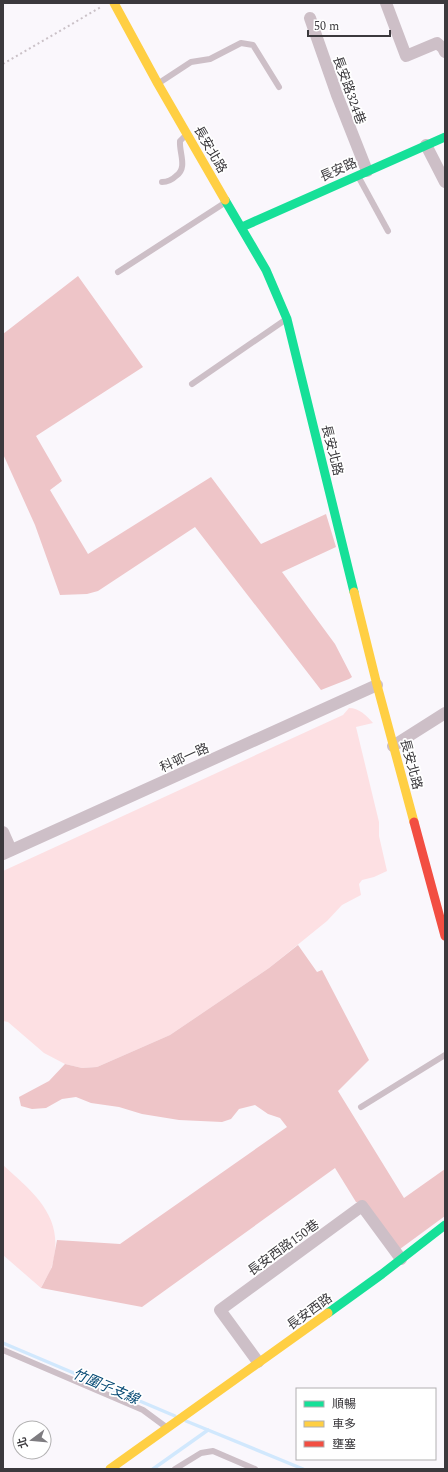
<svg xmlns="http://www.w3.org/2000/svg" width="448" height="1472" viewBox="0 0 448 1472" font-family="Spectral,'Noto Sans TC',serif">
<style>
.green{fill:#fde0e3}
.forest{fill:#eec5c8}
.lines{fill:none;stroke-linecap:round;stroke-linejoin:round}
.stream{stroke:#d1e8fd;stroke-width:3.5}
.path{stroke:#cac1c7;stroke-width:2;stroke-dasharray:2 3;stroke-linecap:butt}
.lane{stroke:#cdbfc7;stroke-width:6}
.street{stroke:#cdbfc7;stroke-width:12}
.fast{stroke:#16e098;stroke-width:9}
.slow{stroke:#ffcf43;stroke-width:9}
.jam{stroke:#f24e42;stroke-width:9}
.labels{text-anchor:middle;stroke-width:3.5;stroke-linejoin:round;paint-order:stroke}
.street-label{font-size:13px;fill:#3b393d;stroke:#fff}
.water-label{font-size:14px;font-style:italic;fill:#024772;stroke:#fff}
</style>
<rect width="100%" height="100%" fill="#faf7fc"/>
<g class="green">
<path d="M349,708C359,708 366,715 373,723L356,727L379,822V836L387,871L374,877L362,880L359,884L361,895L342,905L327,921L269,968L170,1035L97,1067L82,1068L65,1064L44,1053L8,1022L3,1021V871L343,715Z"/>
<path d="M3,1165C35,1194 66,1218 52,1266C50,1273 44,1281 41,1288L3,1255Z"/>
</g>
<g class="forest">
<polygon points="78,276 143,367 36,436 62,481 50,490 88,554 211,477 261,544 326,514 336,547 282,572 335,644 352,677 349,679 321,690 195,527 98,591 87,594 60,595 35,525 3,454 3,334"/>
<polygon points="298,945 317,972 322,970 369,1060 338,1091 404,1198 445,1169 445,1216 400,1249 365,1203 356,1202 335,1168 142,1307 41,1288 52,1267 57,1240 120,1244 287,1127 280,1118 268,1114 255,1105 239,1109 231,1119 222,1122 179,1120 142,1114 119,1107 91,1103 76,1097 62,1099 46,1108 32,1109 21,1106 19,1097 49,1081 65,1064 82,1068 97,1067 170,1035 269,968"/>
</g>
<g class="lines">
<g class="stream">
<polyline points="3,1343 175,1416"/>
<polyline points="186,1421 208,1430"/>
<polyline points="153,1469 208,1430 303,1469"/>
</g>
<polyline class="path" points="3,64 101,7"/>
<g class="lane">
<polyline points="159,83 191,62 210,59 241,43 253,45 279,87"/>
<polyline points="358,176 388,231"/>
<path d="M162,182C168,182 172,180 176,176C188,168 179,153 180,141L186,135"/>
<polyline points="118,272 226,202"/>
<polyline points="192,384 285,320"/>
<polyline points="361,1107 445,1055"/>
<polyline points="3,1350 143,1410 166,1427"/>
<polyline points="175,1469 201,1453 213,1451 255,1469"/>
</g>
<g class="street">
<polyline points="386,3 406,56 437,43 443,48 445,52"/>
<polyline points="310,18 337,95 367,171"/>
<polyline points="426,145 445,182"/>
<polyline points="393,746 445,713"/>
<polyline points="3,832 11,850"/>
<polyline points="3,854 377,685"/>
<polyline points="258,1362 220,1310 362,1206 401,1259"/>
</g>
<g class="fast">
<polyline points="225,200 266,270 287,319 354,592"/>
<polyline points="242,227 445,137"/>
<polyline points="328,1313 382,1274 445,1225"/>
</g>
<g class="slow">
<polyline points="114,3 158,84 225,200"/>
<polyline points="354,592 377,685 414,822"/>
<polyline points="110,1469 328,1313"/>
</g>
<polyline class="jam" points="414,822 445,936"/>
</g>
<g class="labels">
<g class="street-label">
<text transform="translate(350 90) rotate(70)" y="5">長安路324巷</text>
<text transform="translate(211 149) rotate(60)" y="5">長安北路</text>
<text transform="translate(338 169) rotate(-24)" y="5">長安路</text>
<text transform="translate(333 450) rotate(76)" y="5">長安北路</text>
<text transform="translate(184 757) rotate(-24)" y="5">科邨一路</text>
<text transform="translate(412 764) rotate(75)" y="5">長安北路</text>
<text transform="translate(283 1247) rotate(-36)" y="5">長安西路150巷</text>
<text transform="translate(309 1311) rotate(-36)" y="5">長安西路</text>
</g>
<g class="water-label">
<text transform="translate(106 1386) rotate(23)" y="5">竹圍子支線</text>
</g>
</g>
<rect width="448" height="1472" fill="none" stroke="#3b393d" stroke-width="8"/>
<rect x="296" y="1388" width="140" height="72" fill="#ffffff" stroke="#b1b0b1"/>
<rect x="304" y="1401" width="20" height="6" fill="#16e098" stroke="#b1b0b1"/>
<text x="332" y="1408" font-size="12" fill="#3b393d">順暢</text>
<rect x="304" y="1421" width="20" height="6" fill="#ffcf43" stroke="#b1b0b1"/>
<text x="332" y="1428" font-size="12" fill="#3b393d">車多</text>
<rect x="304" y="1441" width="20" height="6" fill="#f24e42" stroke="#b1b0b1"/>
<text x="332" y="1448" font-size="12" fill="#3b393d">壅塞</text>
<g transform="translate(32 1440) rotate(254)"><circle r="19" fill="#ffffff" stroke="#b1b0b1"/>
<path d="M0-3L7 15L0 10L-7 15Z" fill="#7e7c80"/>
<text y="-6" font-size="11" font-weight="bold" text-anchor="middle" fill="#3b393d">北</text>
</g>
<path d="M308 30v6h82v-6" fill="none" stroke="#3b393d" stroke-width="2"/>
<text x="314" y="30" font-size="12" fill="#3b393d" stroke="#ffffff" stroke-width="3" paint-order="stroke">50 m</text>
</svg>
